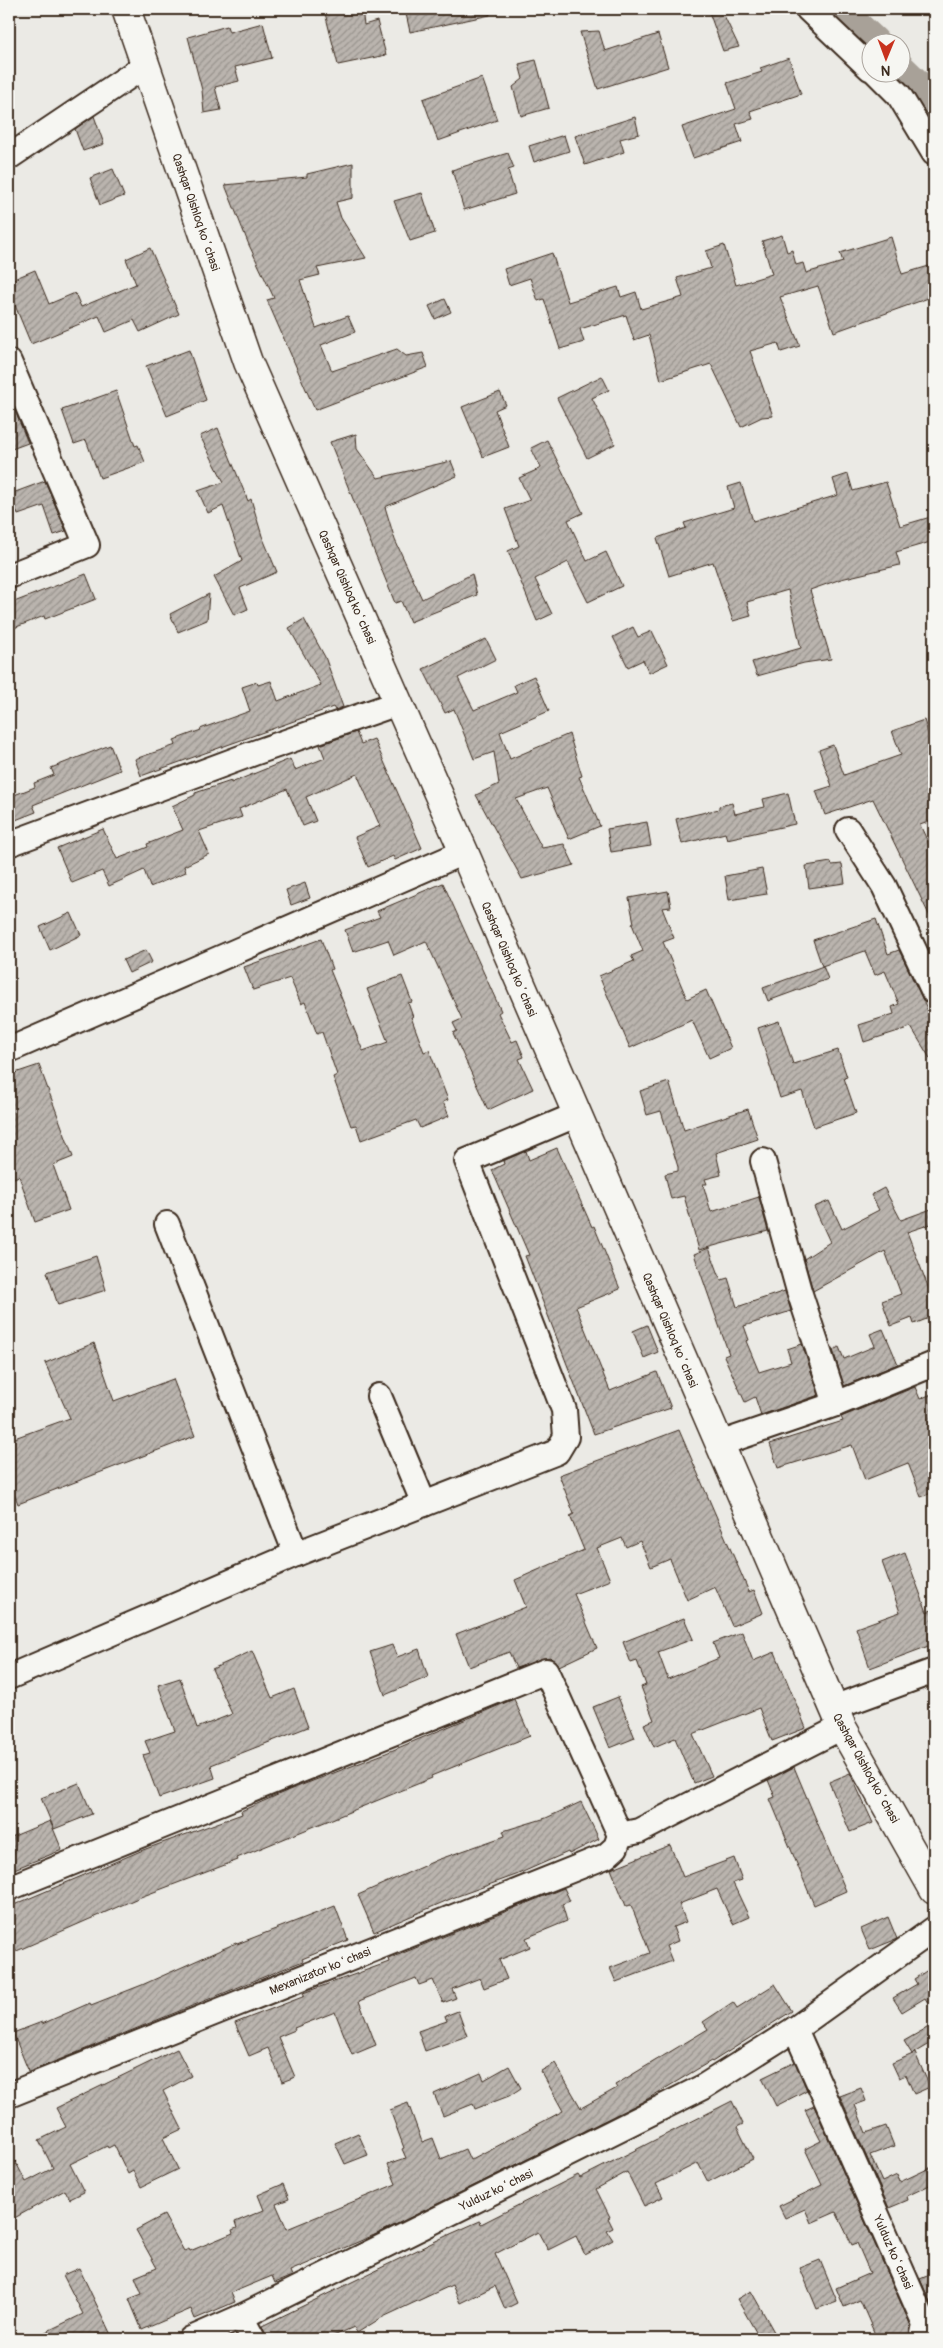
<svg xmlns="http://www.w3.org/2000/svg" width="943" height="2348" viewBox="0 0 943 2348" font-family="Pangolin,sans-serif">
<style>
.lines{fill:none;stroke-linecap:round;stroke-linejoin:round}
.river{stroke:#a8a198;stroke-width:31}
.building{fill:url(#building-hatch);stroke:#3b2a1e}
.minor-casing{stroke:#3b2a1e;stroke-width:28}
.major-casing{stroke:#3b2a1e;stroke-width:31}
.minor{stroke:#f6f6f2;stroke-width:24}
.major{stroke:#f6f6f2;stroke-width:28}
.labels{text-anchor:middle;stroke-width:4;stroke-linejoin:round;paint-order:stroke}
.street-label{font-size:12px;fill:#3b2a1e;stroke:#f6f6f2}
</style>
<defs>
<pattern id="building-hatch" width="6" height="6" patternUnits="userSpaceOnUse" patternTransform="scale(1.25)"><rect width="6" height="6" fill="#bab4ae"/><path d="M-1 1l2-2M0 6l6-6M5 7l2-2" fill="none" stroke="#98938d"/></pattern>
</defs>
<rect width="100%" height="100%" fill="#ebeae5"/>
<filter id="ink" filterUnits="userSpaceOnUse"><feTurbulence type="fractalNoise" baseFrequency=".02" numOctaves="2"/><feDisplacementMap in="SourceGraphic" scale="10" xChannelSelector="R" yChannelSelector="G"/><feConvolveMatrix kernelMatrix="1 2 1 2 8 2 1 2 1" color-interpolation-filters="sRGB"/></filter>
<g filter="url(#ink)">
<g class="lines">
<g class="river">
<polyline points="838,9 874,42"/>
<polyline points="900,68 934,101"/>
</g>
</g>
<g class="building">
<polygon points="324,9 362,9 364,25 377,21 386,55 338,65"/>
<polygon points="405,9 489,9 490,15 410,32"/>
<polygon points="708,9 721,9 739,47 723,51"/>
<polygon points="263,23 272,58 235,67 239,81 215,87 221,110 204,113 202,90 188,37 227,26 229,32"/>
<polygon points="599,31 605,51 658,34 668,67 598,89 580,32"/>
<polygon points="789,58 801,94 750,111 753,119 736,124 742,142 693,158 682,127 736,109 727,83 762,72 760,68"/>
<polygon points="536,60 549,108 521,116 513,87 523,79 519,64"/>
<polygon points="482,78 497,120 438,141 423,99"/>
<polygon points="94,116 104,144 83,151 75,129"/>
<polygon points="635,117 639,134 620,139 624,152 585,165 575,136"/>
<polygon points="564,135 569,151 534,162 529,146"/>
<polygon points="508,153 514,168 508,170 515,194 464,210 452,170"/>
<polygon points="353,163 353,198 336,202 341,218 366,258 317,268 320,275 300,280 316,328 348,316 355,332 321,345 332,371 397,349 406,356 423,353 428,367 315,410 267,300 274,298 249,245 225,185 307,177 307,174"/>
<polygon points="113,169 124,196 100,205 90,178"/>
<polygon points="422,193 435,233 410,241 394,201"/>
<polygon points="782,235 787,252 792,250 796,265 803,263 806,273 843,262 840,253 891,237 902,274 929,266 934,280 934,296 834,332 818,286 780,297 800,346 781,352 778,343 750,351 773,416 762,417 741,427 711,364 661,380 649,335 634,340 626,315 580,329 584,342 560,349 544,299 538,301 530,278 509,285 504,269 552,253 568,302 618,287 621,297 636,292 641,309 683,297 677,278 711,268 706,251 724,245 736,285 772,274 762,241"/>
<polygon points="150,248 179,314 140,332 134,320 106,332 99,316 31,344 9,291 9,281 35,270 49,304 75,293 81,307 136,284 126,259"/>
<polygon points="445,299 451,312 435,319 429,306"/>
<polygon points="189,350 206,400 167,416 146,366"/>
<polygon points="602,376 609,390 592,398 615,444 587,458 557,398"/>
<polygon points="116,391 135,446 138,445 145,462 100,478 86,440 74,444 62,410"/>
<polygon points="500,392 506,405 495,410 509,447 483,457 462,407"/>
<polygon points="9,396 28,443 9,450"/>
<polygon points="218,428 248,501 251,499 262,536 277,572 240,588 248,609 234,615 214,577 242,561 223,506 208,513 198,491 224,482 200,436"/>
<polygon points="356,434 357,449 378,478 451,461 457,476 385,507 395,540 422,599 472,574 477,595 410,622 401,601 395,603 330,442"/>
<polygon points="547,440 583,513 568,520 587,561 606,552 622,586 588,602 568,562 535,579 552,614 537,621 508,551 519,546 505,509 530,500 519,478 541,468 531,448"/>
<polygon points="848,474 853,491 886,482 900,526 934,516 934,541 896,552 900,565 841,579 810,590 831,659 804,663 757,676 752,662 801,648 788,590 747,602 751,616 733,621 713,562 669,576 657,538 686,528 684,523 734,508 728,487 741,483 753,521 838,495 833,479"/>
<polygon points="45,481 66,531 54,535 44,506 18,515 10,494"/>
<polygon points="86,574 96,599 45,619 44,616 9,630 9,604"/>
<polygon points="209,594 207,620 178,632 170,614"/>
<polygon points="304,619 325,657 343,707 335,710 333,707 141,776 135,759 176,745 174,740 201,730 200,729 250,711 242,687 257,682 258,685 271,681 278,701 321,685 289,628"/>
<polygon points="633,627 638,637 652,631 668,664 649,673 643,660 628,667 613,637"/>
<polygon points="486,639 496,659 458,678 474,710 517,692 514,685 534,676 549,711 500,732 510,759 569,734 582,776 579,777 600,826 569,839 547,788 516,799 542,848 564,844 574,865 522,879 476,795 499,784 494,752 474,759 454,709 445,713 423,669"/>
<polygon points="924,720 931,742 934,741 934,820 920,825 934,855 934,925 873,799 825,815 816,791 832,786 819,750 833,745 844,775 901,755 892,731"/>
<polygon points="356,732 361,744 374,739 422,848 395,860 393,856 368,867 355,837 380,826 357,774 306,797 316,821 303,826 287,789 239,809 242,817 199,831 209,854 184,866 186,872 150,887 144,870 109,886 102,871 72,883 57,848 103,829 117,859 148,847 147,844 183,830 172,806 195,795 195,793 231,781 231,783 290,759 295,770 325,758 320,745"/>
<polygon points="110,745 120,770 33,805 36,812 13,821 9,811 9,797 35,787 34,783 54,775 51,768"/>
<polygon points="788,793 795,824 727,839 725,833 682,844 676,819 719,809 719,806 732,803 735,814 765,807 763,799"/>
<polygon points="647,822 651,846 611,852 607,829"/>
<polygon points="831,862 832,865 842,864 845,883 809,888 806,866"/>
<polygon points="762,869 767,894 729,900 725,876"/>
<polygon points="305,883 310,898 291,905 286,890"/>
<polygon points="443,883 501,1011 498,1013 512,1042 517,1040 524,1057 519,1059 533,1089 488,1110 453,1033 457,1031 453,1023 462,1019 426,941 394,955 388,940 353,952 345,930 380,917 377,911"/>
<polygon points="668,891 671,907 662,908 674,938 663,942 687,999 706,990 731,1048 709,1058 692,1020 630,1048 599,976 634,961 631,956 643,951 632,924 634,923 629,898"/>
<polygon points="71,913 81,935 50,950 40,927"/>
<polygon points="876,919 888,954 899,950 934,1023 934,1065 911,1027 864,1042 859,1025 894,1014 892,1007 899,1004 885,971 875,975 865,951 822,966 813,940"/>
<polygon points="321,939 332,969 330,970 363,1051 388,1042 367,989 402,976 412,1002 408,1003 413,1017 411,1017 424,1052 429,1050 448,1100 443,1102 449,1116 420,1128 416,1120 361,1140 356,1125 351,1126 333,1077 337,1075 322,1032 317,1034 305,1002 301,1004 290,978 253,990 244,967"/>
<polygon points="146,950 152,962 129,973 123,960"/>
<polygon points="823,966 828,979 768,1001 763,988"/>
<polygon points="779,1021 793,1064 838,1050 847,1077 844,1078 856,1113 814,1127 802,1091 780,1098 758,1028"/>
<polygon points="39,1065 73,1157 53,1165 69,1210 35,1222 19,1176 9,1180 9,1075"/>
<polygon points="669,1082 684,1130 748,1109 758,1139 716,1153 721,1175 705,1179 707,1184 703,1184 711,1212 759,1197 768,1231 699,1250 684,1196 671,1199 665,1174 678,1171 678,1167 661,1111 647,1115 640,1091"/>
<polygon points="557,1148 592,1227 594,1226 620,1289 576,1307 610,1391 657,1372 671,1408 594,1434 525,1256 529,1255 492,1170 504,1164 503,1161 526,1151 529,1160"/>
<polygon points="884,1188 901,1220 934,1208 934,1223 907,1232 934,1302 934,1316 914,1324 912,1318 891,1326 882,1301 901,1294 885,1251 813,1291 804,1259 830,1242 814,1207 829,1201 842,1229 879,1210 871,1195"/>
<polygon points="709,1248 721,1280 728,1278 737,1307 785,1291 791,1311 744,1326 749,1340 746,1341 759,1372 791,1362 787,1349 802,1344 819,1395 761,1415 755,1397 745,1402 724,1356 729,1354 694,1254"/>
<polygon points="96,1256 106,1290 58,1305 47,1272"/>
<polygon points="647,1325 658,1352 644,1358 633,1331"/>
<polygon points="883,1329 898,1364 844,1386 833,1350 839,1347 844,1359 875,1346 870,1334"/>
<polygon points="94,1343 114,1401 173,1379 195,1436 18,1504 9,1480 9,1440 70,1418 45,1363"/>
<polygon points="915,1387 920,1399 934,1393 934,1425 930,1426 934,1437 934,1492 921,1497 908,1463 865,1480 852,1445 778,1468 770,1444 843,1421 841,1417"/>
<polygon points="679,1430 749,1592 754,1590 763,1613 732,1626 715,1587 687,1600 670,1559 651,1567 640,1541 626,1547 622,1538 597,1548 610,1580 574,1594 597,1648 559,1666 550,1657 516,1668 509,1652 469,1667 456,1634 526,1607 515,1580 584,1550 570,1516 574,1514 559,1475"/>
<polygon points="905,1553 927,1612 934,1609 934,1644 870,1668 856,1628 900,1612 882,1562"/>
<polygon points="684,1618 693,1639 658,1652 668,1679 719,1658 713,1643 742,1632 753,1661 775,1652 806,1728 772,1741 759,1708 693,1734 712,1776 694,1783 675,1738 654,1747 644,1724 654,1720 641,1687 646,1685 637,1661 631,1663 623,1642"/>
<polygon points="392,1645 397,1657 419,1649 428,1677 385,1695 370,1652"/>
<polygon points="252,1651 272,1698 294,1689 308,1727 211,1765 215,1778 159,1798 143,1755 150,1753 145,1741 175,1731 158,1685 180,1678 197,1728 232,1714 212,1669"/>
<polygon points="618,1697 635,1738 610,1748 593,1707"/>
<polygon points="514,1699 530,1736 431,1776 432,1778 237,1858 238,1860 138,1898 12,1953 9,1945 9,1907 143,1850 242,1814 241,1811 289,1790 386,1753"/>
<polygon points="794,1767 846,1891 814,1905 770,1799 775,1797 768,1780"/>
<polygon points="850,1773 873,1823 850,1832 829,1782"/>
<polygon points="79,1783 92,1814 54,1829 41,1798"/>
<polygon points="581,1802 599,1839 569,1854 568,1852 516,1875 455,1897 374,1932 358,1895 437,1860 505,1836 503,1831 546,1818"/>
<polygon points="50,1821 62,1850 9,1871 9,1838"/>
<polygon points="670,1845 683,1877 734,1858 742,1880 733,1883 749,1917 733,1924 717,1889 679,1904 686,1922 673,1927 678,1941 666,1946 672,1961 616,1982 610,1968 650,1953 631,1905 626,1906 611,1869"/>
<polygon points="564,1888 570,1901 562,1904 567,1921 526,1938 530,1947 499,1960 507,1979 484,1988 480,1978 452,1989 456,1998 443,2003 433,1980 419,1985 416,1978 359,2001 376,2045 352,2055 335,2012 294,2028 295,2030 278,2037 295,2077 282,2082 268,2048 249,2056 235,2023 305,1996 303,1993 389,1962 388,1959"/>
<polygon points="335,1906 348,1940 302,1959 303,1961 29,2072 13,2033 42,2022 42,2024 90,2003 91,2005 142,1985 236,1943 237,1944"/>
<polygon points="888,1917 897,1939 870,1950 861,1929"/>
<polygon points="934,1966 934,2013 925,1998 902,2012 893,1998 917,1984 914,1979"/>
<polygon points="775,1984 792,2011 712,2062 711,2061 644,2101 379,2233 290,2271 292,2276 275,2283 272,2276 231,2293 235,2302 195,2319 191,2309 142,2330 129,2299 142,2294 135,2277 157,2268 136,2230 164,2215 184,2251 189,2249 190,2251 233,2233 232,2230 237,2228 235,2222 264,2210 258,2195 283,2184 289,2199 276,2204 287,2229 396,2184 388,2164 406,2158 402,2149 404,2148 390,2110 408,2103 422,2142 433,2138 441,2159 465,2149 470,2160 563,2111 541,2071 555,2063 581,2108 617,2088 615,2085 708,2029 703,2022 733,2002 737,2008"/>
<polygon points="458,2011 467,2036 425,2051 418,2031 447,2021 445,2016"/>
<polygon points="934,2024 934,2041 912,2054 904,2041"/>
<polygon points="177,2049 191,2076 163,2091 182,2129 163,2138 178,2169 141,2187 133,2171 128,2174 114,2145 108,2148 107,2146 70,2164 84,2192 70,2199 65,2190 9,2221 9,2149 26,2182 53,2168 39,2140 66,2127 56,2108"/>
<polygon points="915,2053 930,2087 914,2094 906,2075 899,2078 892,2063"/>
<polygon points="795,2062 807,2090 776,2106 762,2078"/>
<polygon points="509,2066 521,2088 509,2096 475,2109 473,2104 443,2116 434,2094 481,2073 484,2080"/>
<polygon points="861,2088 866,2101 855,2105 866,2133 886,2126 894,2146 870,2155 882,2182 897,2175 900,2182 934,2166 934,2183 907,2196 908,2200 889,2208 840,2096"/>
<polygon points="732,2101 743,2124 737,2127 753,2159 708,2182 698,2163 656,2184 663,2197 644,2206 627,2172 596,2189 610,2217 608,2218 613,2228 607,2231 613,2240 585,2255 576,2236 548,2250 538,2232 495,2254 517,2303 505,2309 495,2286 460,2303 452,2285 381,2318 357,2333 354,2327 327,2339 267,2339 262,2326 446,2236 480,2221 481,2224 578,2175 580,2178"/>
<polygon points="814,2106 911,2326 909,2334 897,2339 877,2339 860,2300 844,2307 836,2288 870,2273 857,2243 852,2245 836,2212 811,2223 805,2209 785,2218 779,2206 822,2185 805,2149 821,2141 805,2110"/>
<polygon points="358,2133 368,2155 345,2164 335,2143"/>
<polygon points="820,2260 837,2301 817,2309 800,2268"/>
<polygon points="79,2268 113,2339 31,2339 83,2314 63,2275"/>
<polygon points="934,2273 934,2311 920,2279"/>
<polygon points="751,2291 778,2339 760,2339 737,2299"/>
</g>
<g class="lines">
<g class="minor-casing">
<g id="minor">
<polyline points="808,9 870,68"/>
<polyline points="876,72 899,95 934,153"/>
<polyline points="9,157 146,65"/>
<polyline points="9,362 87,545 9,576"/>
<polyline points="848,830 884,886 934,992"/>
<polyline points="9,844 254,753 398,703"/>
<polyline points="9,1050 464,852"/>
<polyline points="763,1161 799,1291 836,1404 934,1364"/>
<polyline points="167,1224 296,1554"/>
<polyline points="379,1396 424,1504"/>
<polyline points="719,1444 836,1404"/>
<polyline points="9,1677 296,1554 557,1452 566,1437 564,1410 467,1161 576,1115"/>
<polyline points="833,1708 934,1671"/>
<polyline points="9,1888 546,1671 620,1835 639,1831 842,1727"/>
<polyline points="795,2029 925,2324 922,2339"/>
<polyline points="9,2095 606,1856 616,1847 620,1835"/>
<polyline points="241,2317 253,2339"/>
<polyline points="191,2339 241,2317 703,2087 795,2029 934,1929"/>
</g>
</g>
<g class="major-casing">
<polyline id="major" points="126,9 248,362 464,852 842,1727 934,1890"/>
</g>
<use href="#minor" class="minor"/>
<use href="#major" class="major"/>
</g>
</g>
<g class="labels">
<g class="street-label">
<text transform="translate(196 212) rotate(71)" y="4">Qashqar Qishloq koʻchasi</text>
<text transform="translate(347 587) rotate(66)" y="4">Qashqar Qishloq koʻchasi</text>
<text transform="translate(509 959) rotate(67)" y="4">Qashqar Qishloq koʻchasi</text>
<text transform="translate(670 1330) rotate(67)" y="4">Qashqar Qishloq koʻchasi</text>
<text transform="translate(866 1768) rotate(61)" y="4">Qashqar Qishloq koʻchasi</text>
<text transform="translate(320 1971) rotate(-22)" y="4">Mexanizator koʻchasi</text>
<text transform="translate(496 2190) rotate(-26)" y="4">Yulduz koʻchasi</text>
<text transform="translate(893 2252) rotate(66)" y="4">Yulduz koʻchasi</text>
</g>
</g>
<rect width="943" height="2348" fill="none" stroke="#f6f6f2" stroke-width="30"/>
<rect x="15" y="15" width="913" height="2318" fill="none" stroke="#3b2a1e" stroke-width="2" filter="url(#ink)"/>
<g transform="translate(886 58) rotate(181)"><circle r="24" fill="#f6f6f2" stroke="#aba49d"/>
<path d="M0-4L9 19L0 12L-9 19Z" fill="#c8321e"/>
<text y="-8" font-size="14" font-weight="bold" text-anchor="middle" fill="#3b2a1e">N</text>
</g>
</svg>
